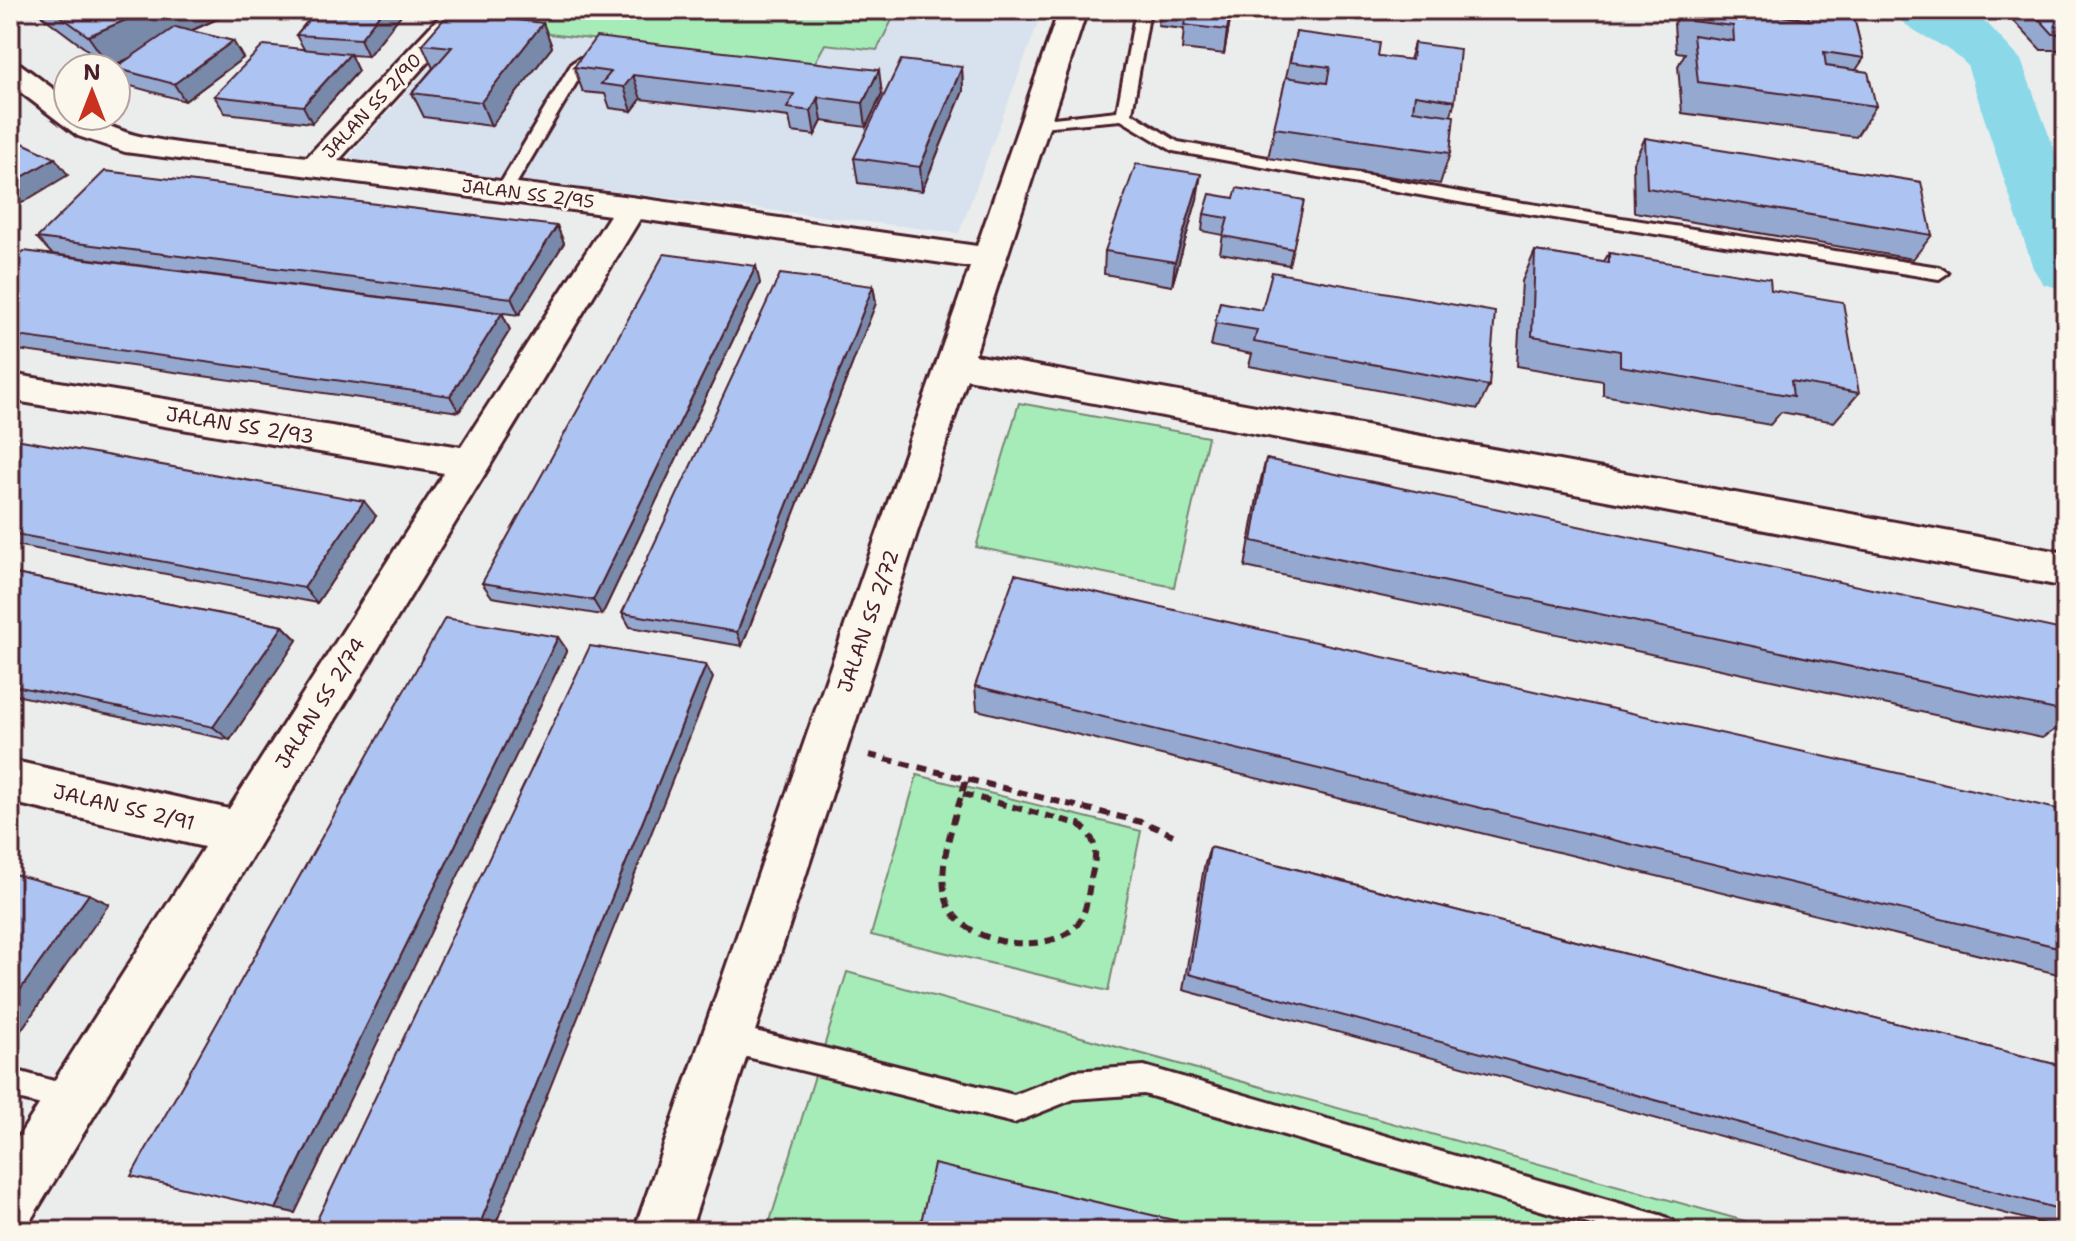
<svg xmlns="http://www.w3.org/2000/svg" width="2076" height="1241" viewBox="0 0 2076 1241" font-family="'Shantell Sans',sans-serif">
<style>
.built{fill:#d8e1ee}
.green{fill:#a6ecb9;stroke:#788672;stroke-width:2}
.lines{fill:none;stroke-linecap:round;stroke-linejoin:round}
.river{fill:#8bd9e8;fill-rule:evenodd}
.lane-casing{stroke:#4a1f2b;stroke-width:6}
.street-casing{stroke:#4a1f2b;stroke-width:6}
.path{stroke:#4a1f2b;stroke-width:6;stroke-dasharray:10 7;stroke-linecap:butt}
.lane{fill:#fbf7ec;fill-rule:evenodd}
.street{fill:#fbf7ec;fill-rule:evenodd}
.wall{fill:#95a9d0;stroke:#4a1f2b;stroke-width:2}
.shaded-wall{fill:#7989a9;stroke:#4a1f2b;stroke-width:2}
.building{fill:#adc4f2;stroke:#4a1f2b;stroke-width:2}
.labels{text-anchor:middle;stroke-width:6;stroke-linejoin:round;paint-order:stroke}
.far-street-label{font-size:18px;fill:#4a1f2b;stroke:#fbf7ec}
.street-label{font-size:20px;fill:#4a1f2b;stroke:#fbf7ec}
</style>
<rect width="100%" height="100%" fill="#ebeded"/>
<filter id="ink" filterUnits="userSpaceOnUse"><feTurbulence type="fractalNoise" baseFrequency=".0125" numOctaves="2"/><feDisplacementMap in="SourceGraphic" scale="16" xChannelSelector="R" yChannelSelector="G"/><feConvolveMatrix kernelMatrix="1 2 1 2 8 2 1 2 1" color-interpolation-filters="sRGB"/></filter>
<g filter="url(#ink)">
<polygon class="built" points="480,10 1043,10 959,233 347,159"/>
<g class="green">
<polygon points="524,10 897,10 877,50 825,44 813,66 508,29"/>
<polygon points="1019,403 1208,437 1174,587 976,547"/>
<polygon points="917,775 1141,831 1108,991 871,935"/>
<polygon points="847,972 1781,1231 767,1231"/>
</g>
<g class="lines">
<path class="river" d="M1891,10H1960L1988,24L2021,60L2066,181V290L2043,284L2033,268L1967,65C1944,41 1907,33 1891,10Z"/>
<g class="lane-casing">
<g id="lane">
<polygon points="1136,10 1150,10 1132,113 1178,142 1498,199 1939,267 1948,273 1939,279 1498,209 1173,151 1121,120 1029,128 1029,122 1035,120 1117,111"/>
<polygon points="580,58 588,63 512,191 510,195 498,195 496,191 572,63"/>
<polygon points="727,1024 1014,1095 1074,1071 1144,1066 1663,1216 1673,1221 1678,1231 1612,1231 1144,1094 1074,1099 1014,1123 727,1052 717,1048 713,1038 717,1028"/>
<polygon points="10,1069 83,1089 87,1099 83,1109 73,1113 10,1097"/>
</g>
</g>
<g class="street-casing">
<path id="street" d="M446,10H475L338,161L631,197L977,246L1059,10H1087L975,355L2066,553V587L967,379L690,1231H634L970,267L640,219L30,1221L10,1229V1150L204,847L10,802V760L229,809L444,473L10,400V374L461,447L610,215L125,152L78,136L10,84V61L20,64L68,100V116C94,116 113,130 139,136C193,148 252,150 307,157Z"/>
</g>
<g class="path">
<polyline points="869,755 1145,823 1173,835"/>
<path d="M963,794L1079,824C1099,840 1097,855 1091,878C1088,893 1087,913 1077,925C1047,958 958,945 946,899C936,862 957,815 966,779"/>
</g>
<use href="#lane" class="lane"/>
<use href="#street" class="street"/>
</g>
<g class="wall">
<polygon points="34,10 237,10 191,31 233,41 243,58 185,101 127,85 116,68 129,58 110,67"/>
<polygon points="317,10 398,10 401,15 368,56 350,55 358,71 312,123 225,113 214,96 304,49 296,35"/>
<polygon points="1160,10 1232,10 1224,54 1182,49 1184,29 1158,26"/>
<polygon points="1681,10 1774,10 1775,15 1798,18 1802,10 1852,10 1864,58 1856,70 1876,106 1856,137 1682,113 1678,66 1685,53 1676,52 1674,24"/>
<polygon points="2016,10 2066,10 2066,50 2041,50 2010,17"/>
<polygon points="543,23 552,47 491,126 424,117 412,93 433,68 422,44"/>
<polygon points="1296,32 1378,56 1409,60 1414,43 1455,101 1451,115 1450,153 1440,184 1268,158"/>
<polygon points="574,67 882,94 866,127 822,121 815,135 792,132 789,117 641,99 632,111 610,108 605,94 583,92"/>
<polygon points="962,67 963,91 922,191 858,183 854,158"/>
<polygon points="1645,138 1932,235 1913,259 1634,212 1633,163"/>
<polygon points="1234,198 1304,200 1289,265 1220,253 1223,235 1202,231 1204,214"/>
<polygon points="1197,199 1172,286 1104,274 1105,251"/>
<polygon points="557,226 564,243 519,315 52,254 37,238"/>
<polygon points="1535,251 1603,263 1609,253 1771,290 1859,393 1834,422 1781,412 1770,425 1603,395 1603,381 1517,366 1522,281"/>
<polygon points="10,266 502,313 510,330 459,412 10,349"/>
<polygon points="760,283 602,615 492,597 482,583"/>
<polygon points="873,286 876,303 742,646 630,627 622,613"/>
<polygon points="1220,302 1489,386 1478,409 1249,366 1252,354 1211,346"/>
<polygon points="10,438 376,516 317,603 10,544"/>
<polygon points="1266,459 2066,661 2066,723 2042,738 1245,567 1259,487"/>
<polygon points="10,573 283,626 297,640 230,740 10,694"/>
<polygon points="975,686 2066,811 2066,976 977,710"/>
<polygon points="1210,847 2066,1067 2066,1230 1183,990 1204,867"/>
</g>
<g class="shaded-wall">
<polygon points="149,10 237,10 110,67 88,36"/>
<polygon points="383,10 398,10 401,15 368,56 360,39"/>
<polygon points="1231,10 1232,10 1224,54 1227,30"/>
<polygon points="543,23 552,47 491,126 481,102"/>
<polygon points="233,41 243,58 185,101 174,84"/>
<polygon points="350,54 358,71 312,123 303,106"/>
<polygon points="962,67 963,91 922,191 920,167"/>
<polygon points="879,70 882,94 866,127 863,103"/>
<polygon points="633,75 641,99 632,111 624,87"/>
<polygon points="818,97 822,121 815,135 811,111"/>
<polygon points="55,158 68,175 10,210 10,184"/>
<polygon points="1201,174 1197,199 1172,286 1175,262"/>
<polygon points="557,226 564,243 519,315 511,298"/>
<polygon points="756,266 760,283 602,615 593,600"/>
<polygon points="873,286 876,303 742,646 737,632"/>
<polygon points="502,313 510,330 459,412 450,396"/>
<polygon points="364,501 376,516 317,603 304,588"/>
<polygon points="283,626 297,640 230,740 213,727"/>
<polygon points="558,637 567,650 295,1213 276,1209"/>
<polygon points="706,665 713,678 493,1231 477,1231"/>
<polygon points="89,894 109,904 10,1046 10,1004"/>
</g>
<g class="building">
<polygon points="52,10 149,10 88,36"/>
<polygon points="317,10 383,10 360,39 296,35"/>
<polygon points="1188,10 1231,10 1227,30 1184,25"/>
<polygon points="1690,10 1774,10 1775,15 1809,20 1807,10 1852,10 1864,58 1824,52 1826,66 1868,72 1876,106 1698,82 1693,35 1734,41 1733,26 1691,21"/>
<polygon points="2031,10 2066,10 2066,33 2053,34"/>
<polygon points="450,12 543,23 481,102 412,93 452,47 422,44"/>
<polygon points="175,27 233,41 174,84 115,68"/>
<polygon points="1296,32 1380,43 1378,56 1412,60 1414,43 1460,49 1455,101 1415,95 1413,110 1454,116 1450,153 1274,128 1286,77 1327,83 1330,67 1290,62"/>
<polygon points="596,37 879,70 863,103 818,97 811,111 787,108 794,94 633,75 624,87 601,84 611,72 574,67"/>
<polygon points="264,45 350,54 303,106 214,96"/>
<polygon points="901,60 962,67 920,167 854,158"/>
<polygon points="10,137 55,158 10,184"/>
<polygon points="1645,138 1921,182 1932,235 1647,188"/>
<polygon points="1136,164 1201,174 1175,262 1105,251"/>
<polygon points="105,171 557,226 511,298 37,238"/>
<polygon points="1237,188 1304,200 1293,249 1223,236 1228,218 1204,214 1210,194 1234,198"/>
<polygon points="24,251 502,313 450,396 10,335 10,266"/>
<polygon points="1535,251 1609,263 1609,253 1770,279 1771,290 1843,302 1859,393 1791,381 1793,396 1620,366 1620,351 1532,336"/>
<polygon points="664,254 756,266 593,600 482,583"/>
<polygon points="1272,272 1495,312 1489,386 1254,342 1257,330 1215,323 1220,302 1262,310"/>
<polygon points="780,274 873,286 737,632 622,613"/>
<polygon points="10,438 364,501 304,588 10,533"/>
<polygon points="1266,459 2058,629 2066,661 2066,712 1252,541"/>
<polygon points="10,573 283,626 213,727 10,685"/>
<polygon points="1015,574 2066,811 2066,949 975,686"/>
<polygon points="445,618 558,637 276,1209 131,1176"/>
<polygon points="590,646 706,665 477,1231 346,1231 315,1224"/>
<polygon points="1210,847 2066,1067 2066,1211 1189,974"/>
<polygon points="10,873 89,894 10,1004"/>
<polygon points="934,1164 1220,1231 919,1231"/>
</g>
</g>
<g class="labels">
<g class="far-street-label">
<text transform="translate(372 106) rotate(-47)" y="6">JALAN SS 2/90</text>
<text transform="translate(528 194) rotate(7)" y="6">JALAN SS 2/95</text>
</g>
<g class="street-label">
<text transform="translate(240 425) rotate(9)" y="7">JALAN SS 2/93</text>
<text transform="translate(868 621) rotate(-71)" y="7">JALAN SS 2/72</text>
<text transform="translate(320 703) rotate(-58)" y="7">JALAN SS 2/74</text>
<text transform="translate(124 807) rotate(13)" y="7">JALAN SS 2/91</text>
</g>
</g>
<rect width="2076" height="1241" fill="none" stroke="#fbf7ec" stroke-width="40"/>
<rect x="20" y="20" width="2036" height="1201" fill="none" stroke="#4a1f2b" stroke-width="3" filter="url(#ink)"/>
<g transform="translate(92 92)"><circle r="38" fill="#fbf7ec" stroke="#b4a19f" stroke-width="2"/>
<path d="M0-6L14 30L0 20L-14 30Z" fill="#c8321e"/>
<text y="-12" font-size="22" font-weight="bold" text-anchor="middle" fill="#4a1f2b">N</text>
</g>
</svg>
